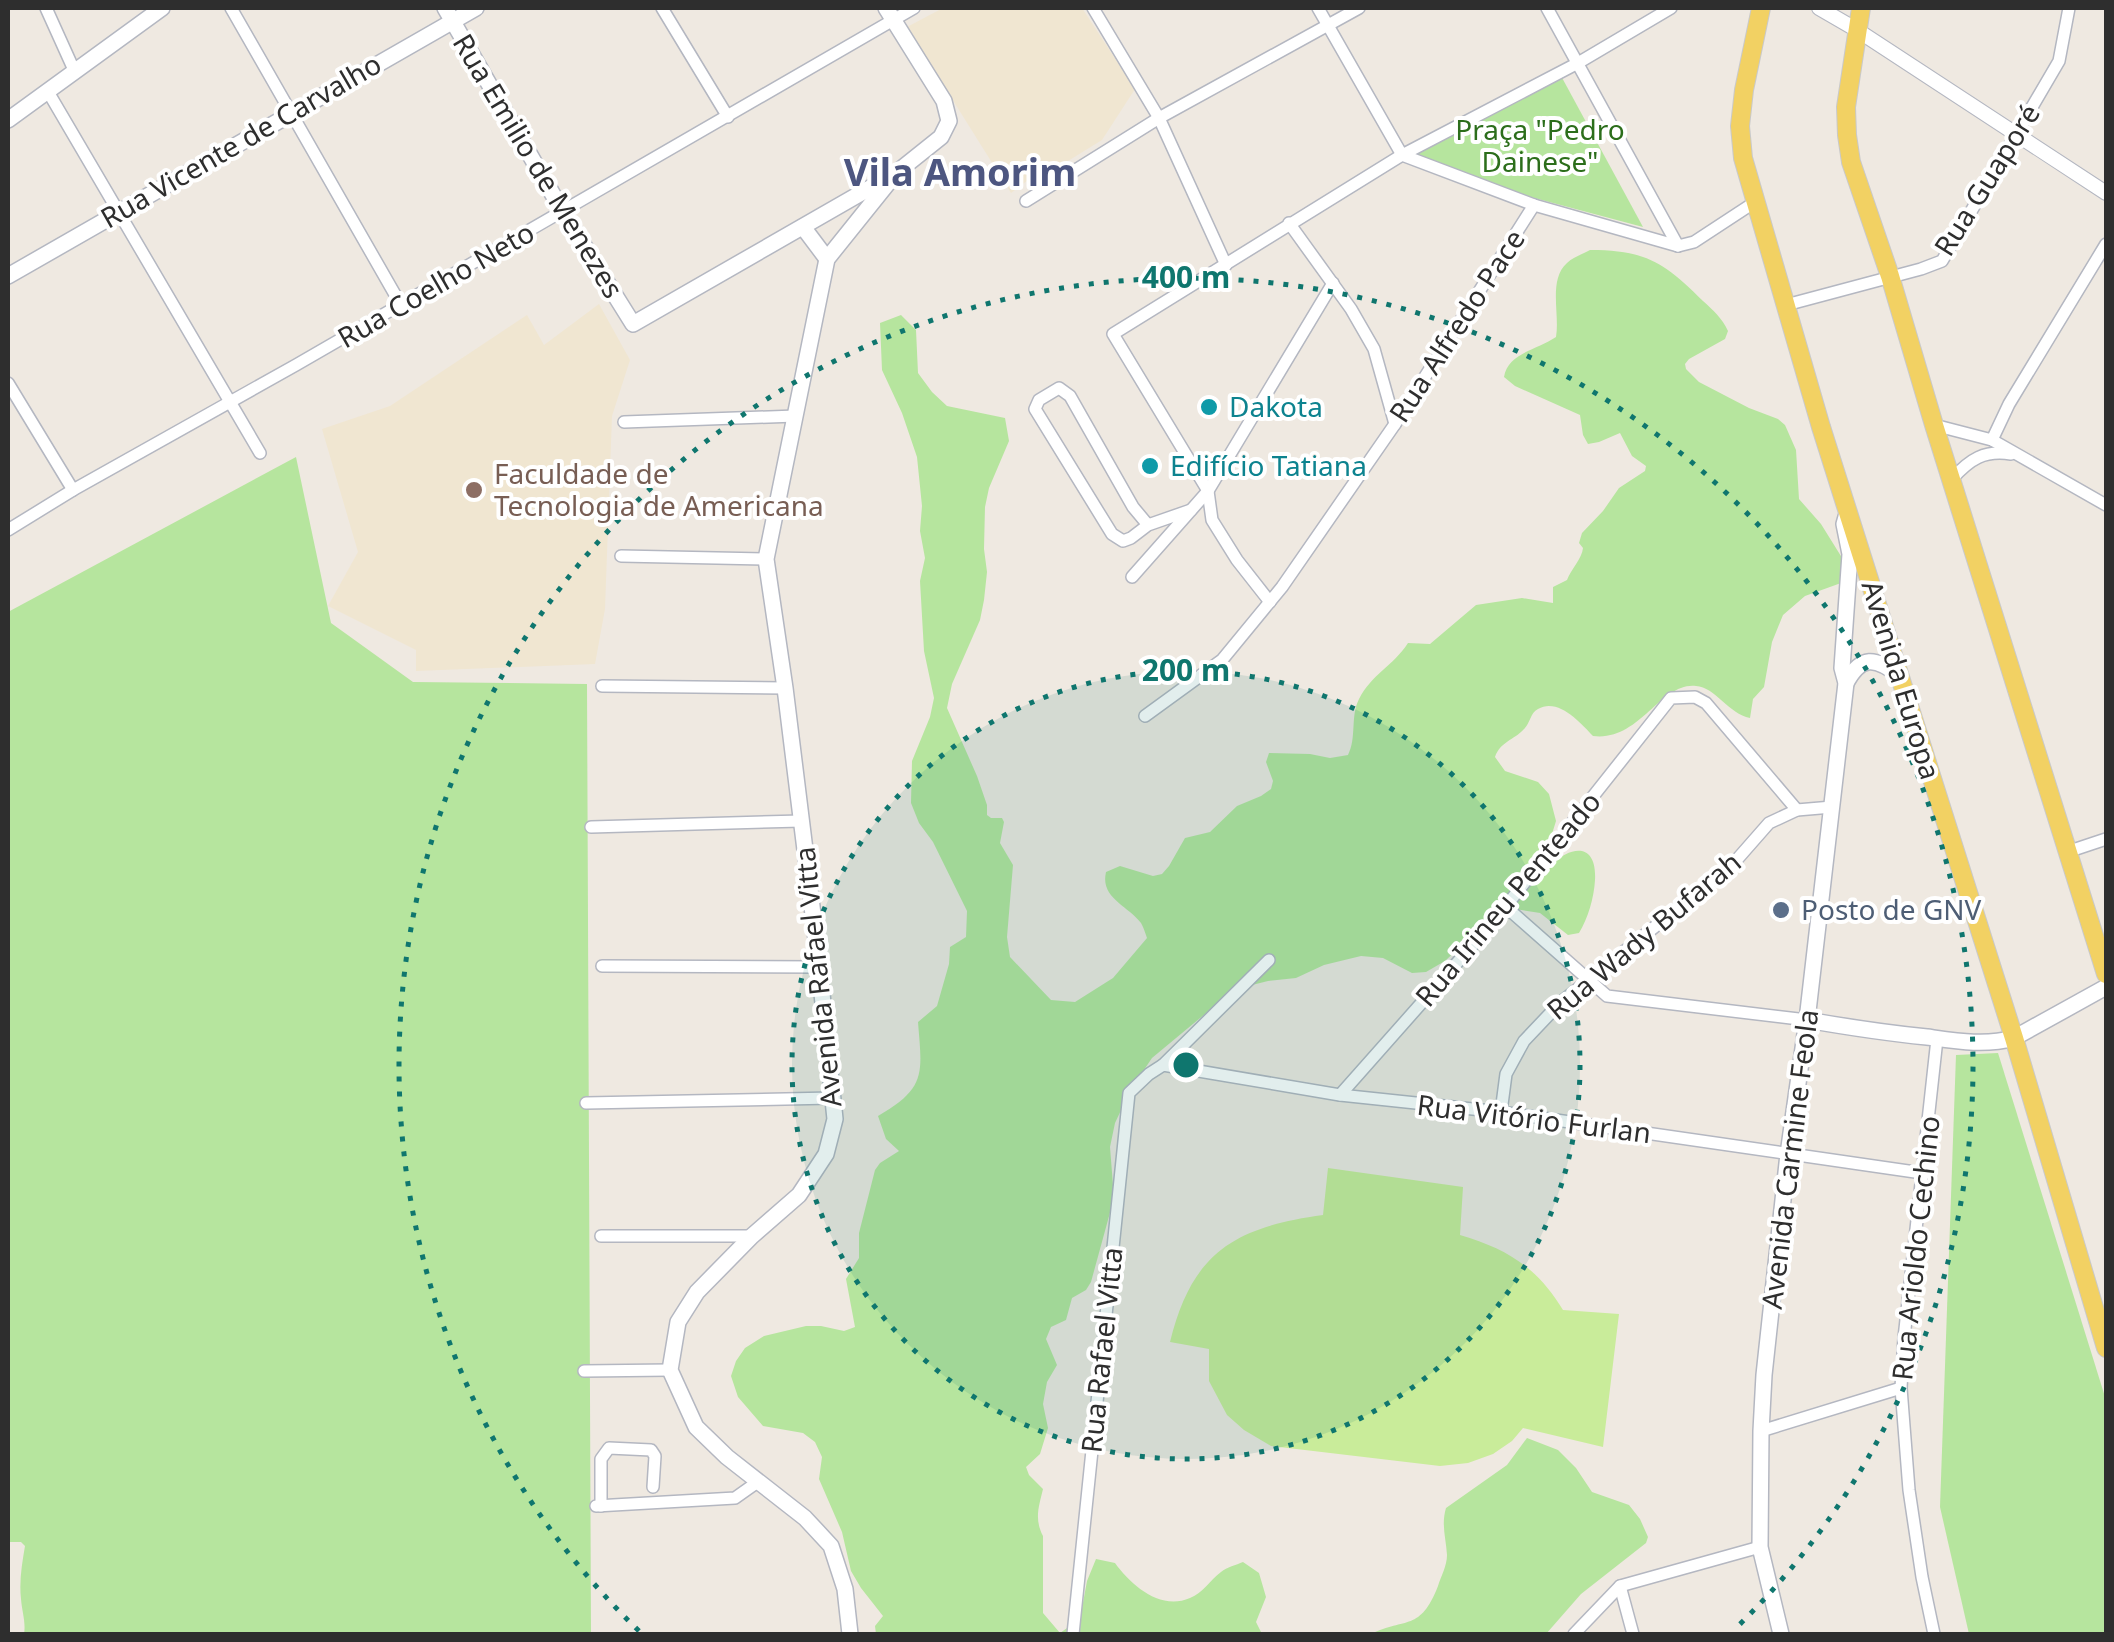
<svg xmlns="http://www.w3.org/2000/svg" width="2114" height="1642" viewBox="0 0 2114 1642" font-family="'Noto Sans',sans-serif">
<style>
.education{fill:#f0e6d1}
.green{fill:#b6e59e}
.pitch{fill:#c9ec9a}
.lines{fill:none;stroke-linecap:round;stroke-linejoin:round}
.minor-casing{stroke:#b4b7c1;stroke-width:14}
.tertiary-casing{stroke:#b4b7c1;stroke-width:16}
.secondary-casing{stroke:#b4b7c1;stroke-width:18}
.primary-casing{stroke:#c9c9c9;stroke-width:20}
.minor{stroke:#fff;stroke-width:11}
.tertiary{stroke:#fff;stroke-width:14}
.secondary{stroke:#fff;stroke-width:15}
.primary{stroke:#f2d163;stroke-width:18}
.ring{fill:none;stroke:#0f766e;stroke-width:5;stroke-dasharray:5 10}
.culture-dot{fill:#0f9aa8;stroke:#fff;stroke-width:4}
.education-dot{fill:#8d6e63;stroke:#fff;stroke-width:4}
.service-dot{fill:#5c6f8a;stroke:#fff;stroke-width:4}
.labels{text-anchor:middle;stroke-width:8;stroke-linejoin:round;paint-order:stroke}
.park-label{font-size:28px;fill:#2c6e1b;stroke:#fff}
.street-label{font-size:28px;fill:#2e2e2e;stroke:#fff}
.culture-label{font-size:28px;fill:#0d838f;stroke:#fff;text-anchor:start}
.education-label{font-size:28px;fill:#785e54;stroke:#fff;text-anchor:start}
.service-label{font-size:28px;fill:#4e5e75;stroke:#fff;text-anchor:start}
.district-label{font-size:38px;font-weight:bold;fill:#4d5680;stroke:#fff}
.centre{fill:#0f766e;stroke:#fff;stroke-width:5}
.ring-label{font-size:30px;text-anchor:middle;font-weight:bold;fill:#0f766e;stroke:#fff;stroke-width:8;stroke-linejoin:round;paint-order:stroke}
</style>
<rect width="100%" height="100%" fill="#efe9e1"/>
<g class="education">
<polygon points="943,8 1082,8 1135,89 1102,140 1055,169 1045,167 1011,193 907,27"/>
<polygon points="599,304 630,360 612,416 605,609 595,664 416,671 416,650 328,606 358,552 322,429 390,406 527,315 544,345"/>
</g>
<g class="green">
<polygon points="1560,74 1643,227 1471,181 1414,154"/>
<path d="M1590,250C1645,250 1664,262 1703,301C1713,310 1722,318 1728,331L1725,339L1689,359L1685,364L1686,369L1699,382L1749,408L1778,419L1785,425L1796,450L1799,499L1821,524L1849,569L1841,583L1805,596L1783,615L1772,642L1764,687L1753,699L1750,718C1729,714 1715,687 1696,686C1660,682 1640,742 1593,736C1581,723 1558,697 1538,709C1530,713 1530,724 1524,729C1514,740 1500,742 1495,757L1505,771L1538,782L1549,794L1556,821L1547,850V864L1551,865C1573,844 1597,844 1595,880C1594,898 1588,918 1579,933L1568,935L1540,913L1515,909L1505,912L1478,930L1445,961L1426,972L1412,973L1383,958L1361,956L1324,965L1296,978L1268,981L1248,986L1217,1004L1152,1058L1131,1089L1115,1123L1110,1147L1114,1198L1091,1282L1086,1290L1072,1298L1066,1320L1051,1327L1046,1339L1057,1365L1047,1382L1043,1404L1048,1428L1040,1454L1026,1467L1029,1475L1043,1489C1039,1506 1034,1519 1043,1536V1613L1060,1633L1080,1619L1087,1581L1096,1559L1115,1563C1131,1585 1160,1611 1190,1598C1203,1593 1210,1580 1221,1572C1227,1567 1236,1565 1243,1562L1259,1573L1266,1597L1256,1622L1262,1634H876L875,1626L883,1616L861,1588L851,1571L842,1532L819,1479L822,1457L815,1442L803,1433L763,1426L738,1397L731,1376L736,1361L745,1348L764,1336L806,1326H821L844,1331L855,1327L846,1279L859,1258V1233L875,1170L880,1163L899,1151L886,1139L878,1116C927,1088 922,1073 918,1022L937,1006L949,964L950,947L966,937L967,911L933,842L919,823L911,803L912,761L930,717L934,698L924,651L920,581L925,558L920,531L922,506L917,457L902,413L882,370L880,323L901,315L916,330L918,373L932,392L947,406L1005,418L1009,441L989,488L985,507L984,549L987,572L984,600L980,620L952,684L947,708L977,776L987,805V815L991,818H1002L1004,822L1000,843L1013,865L1007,937L1010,957L1051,1000L1075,1002L1113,978L1147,938C1146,935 1143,926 1141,923C1127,905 1100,898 1106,872L1120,866L1153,876L1162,874L1169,866L1185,838L1210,832L1237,806L1261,796L1271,789L1273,781L1266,762L1269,753L1310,754L1330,758L1348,755C1357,737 1350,717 1359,699C1372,674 1393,666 1408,643L1430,644L1476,605L1522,598L1553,603V587L1567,580C1571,569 1582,559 1583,548L1579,543L1582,533L1603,511L1619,488L1645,471L1646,466L1632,456L1620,433L1599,442L1588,444L1583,435L1580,415L1515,386L1504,377C1508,353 1537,350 1556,337C1560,314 1548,280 1567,263C1573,257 1583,254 1590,250Z"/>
<path d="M296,457L331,623L413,682L587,684L591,1634H24C26,1622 22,1612 21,1599C19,1581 22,1564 25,1546L21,1542H8V612Z"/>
<polygon points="1998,1053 2106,1400 2106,1634 1969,1634 1940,1507 1956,1055"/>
<path d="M1527,1438L1558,1450L1576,1468L1592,1492L1629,1505L1640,1519L1648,1537L1646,1543L1581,1594L1546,1634H1371C1406,1617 1420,1632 1438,1586C1441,1576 1447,1566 1447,1555C1446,1538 1441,1525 1446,1508L1507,1465Z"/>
</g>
<path class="pitch" d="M1328,1168L1463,1187L1460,1235C1507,1249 1537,1267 1563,1310L1619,1314L1603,1447L1523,1428L1512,1441L1493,1454L1468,1463L1440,1466L1271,1446L1244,1430L1227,1415L1209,1381V1349L1170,1342C1192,1252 1235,1227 1323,1215Z"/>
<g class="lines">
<g class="minor-casing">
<g id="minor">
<polyline points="46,8 74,70"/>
<polyline points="231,8 401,305"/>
<polyline points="662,8 728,117"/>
<polyline points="1093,8 1159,118 1226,265"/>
<polyline points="1318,8 1402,155 1534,205 1678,246 1694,242 1755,202"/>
<polyline points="1547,8 1678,246"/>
<polyline points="47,90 260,453"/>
<polyline points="1026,201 1159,118 1359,8"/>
<polyline points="1289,223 1351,309 1374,349 1395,424"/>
<polyline points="1786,305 1921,269 1942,261 2059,61 2069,8"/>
<polyline points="8,383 73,490"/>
<polyline points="624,422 796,416"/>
<polyline points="1934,425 1992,440 2106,505"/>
<polyline points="1992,440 2009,404 2106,244"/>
<path d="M1952,479C1970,459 1984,450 2011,454"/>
<polyline points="1148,525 1133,507 1070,396 1059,388 1039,400 1035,409 1112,534 1123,541 1131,538 1148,525 1191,510"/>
<polyline points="8,530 73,490 296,365 914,8"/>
<polyline points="621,556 766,559"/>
<polyline points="1132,577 1208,491 1333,283"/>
<polyline points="1270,602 1237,560 1212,520 1208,491 1113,334 1402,155 1578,63 1671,8"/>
<polyline points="602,686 785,688"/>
<polyline points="1145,716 1222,660 1282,587 1395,424 1534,205"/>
<polyline points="591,827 801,821"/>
<polyline points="2067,852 2106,839"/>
<polyline points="1506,907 1607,996 1807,1020"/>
<polyline points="602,966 819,967"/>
<polyline points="1163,1065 1269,960"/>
<polyline points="1340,1095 1495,920 1671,698 1695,697 1706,703 1797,810"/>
<polyline points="586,1103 832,1098"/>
<polyline points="1501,1112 1506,1074 1524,1041 1560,1003 1733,864 1769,823 1797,810 1832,807"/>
<polyline points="601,1236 752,1236"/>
<polyline points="584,1371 670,1370"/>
<polyline points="1761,1431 1901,1388"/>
<polyline points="596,1506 735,1498 759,1481"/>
<polyline points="601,1506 601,1459 609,1448 651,1450 655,1456 653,1487"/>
<polyline points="1620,1586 1633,1634"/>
<polyline points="1073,1634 1129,1093 1149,1074 1163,1065 1340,1095 1501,1112 1922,1173"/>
<polyline points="1574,1634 1620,1586 1760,1547"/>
<polyline points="1934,1634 1922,1577 1909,1490 1901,1388 1904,1338 1937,1039"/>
</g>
</g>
<g class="tertiary-casing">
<polyline id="tertiary" points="1819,8 1857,30 2106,193"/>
</g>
<g class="secondary-casing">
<g id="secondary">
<polyline points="445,8 563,212 633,324 896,173 941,137 949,121 944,101 886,8"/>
<polyline points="8,120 162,8"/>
<polyline points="803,227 827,259"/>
<polyline points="8,276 476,8"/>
<path d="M1846,683C1861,655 1875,657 1899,675"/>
<path d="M1807,1020C1847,1027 1887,1033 1927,1037C1956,1041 1985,1046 2014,1038L2106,987"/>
<polyline points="850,1634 845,1589 831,1546 805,1518 727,1457 696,1427 670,1370 678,1322 697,1292 752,1236 799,1195 826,1154 835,1119 818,955 785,688 766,559 827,259 896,173"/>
<polyline points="1781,1634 1760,1547 1761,1431 1764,1375 1788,1154 1807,1020 1846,683 1842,668 1850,554 1844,524 1846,517"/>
</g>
</g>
<g class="primary-casing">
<g id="primary">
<polyline points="1761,8 1744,90 1740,126 1743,158 1821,427 2014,1038 2106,1348"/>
<polyline points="1861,8 1846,107 1847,135 1851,162 1890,276 1934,425 2106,974"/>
</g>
</g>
<use href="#minor" class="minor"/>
<use href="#tertiary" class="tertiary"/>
<use href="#secondary" class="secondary"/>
<use href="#primary" class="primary"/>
</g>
<circle cx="1186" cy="1065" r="394" fill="#0f766e" fill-opacity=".12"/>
<g class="ring">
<circle cx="1186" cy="1065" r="394"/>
<path d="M639 1631A787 787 0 1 1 1733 1631"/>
</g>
<g class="culture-dot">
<circle cx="1209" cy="407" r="10"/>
<circle cx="1150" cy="466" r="10"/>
</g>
<circle class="education-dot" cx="474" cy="490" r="10"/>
<circle class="service-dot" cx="1781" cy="910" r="10"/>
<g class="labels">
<g class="park-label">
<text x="1540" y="140">Praça "Pedro<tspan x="1540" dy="32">Dainese"</tspan></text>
</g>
<g class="street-label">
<text transform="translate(241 141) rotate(-30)" y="10">Rua Vicente de Carvalho</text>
<text transform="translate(538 166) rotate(59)" y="10">Rua Emilio de Menezes</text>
<text transform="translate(1987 180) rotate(-58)" y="10">Rua Guaporé</text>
<text transform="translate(436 285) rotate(-30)" y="10">Rua Coelho Neto</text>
<text transform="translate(1457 326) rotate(-57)" y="10">Rua Alfredo Pace</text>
<text transform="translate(1901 680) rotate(73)" y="10">Avenida Europa</text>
<text transform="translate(1508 899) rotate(-50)" y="10">Rua Irineu Penteado</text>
<text transform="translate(1644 936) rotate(-40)" y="10">Rua Wady Bufarah</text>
<text transform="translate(818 977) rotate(-96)" y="10">Avenida Rafael Vitta</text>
<text transform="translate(1534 1119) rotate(7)" y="10">Rua Vitório Furlan</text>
<text transform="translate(1790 1159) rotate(-83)" y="10">Avenida Carmine Feola</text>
<text transform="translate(1916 1248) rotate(-84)" y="10">Rua Arioldo Cechino</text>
<text transform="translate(1102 1350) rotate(-84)" y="10">Rua Rafael Vitta</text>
</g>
<g class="culture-label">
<text x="1229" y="417">Dakota</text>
<text x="1170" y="476">Edifício Tatiana</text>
</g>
<g class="education-label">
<text x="494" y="484">Faculdade de<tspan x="494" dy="32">Tecnologia de Americana</tspan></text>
</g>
<g class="service-label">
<text x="1801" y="920">Posto de GNV</text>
</g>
<g class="district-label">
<text x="960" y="186">Vila Amorim</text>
</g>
</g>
<circle cx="1186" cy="1065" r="15" class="centre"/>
<g class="ring-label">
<text x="1186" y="288">400 m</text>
<text x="1186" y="681">200 m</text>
</g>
<rect width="2114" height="1642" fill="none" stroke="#2e2e2e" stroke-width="20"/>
</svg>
